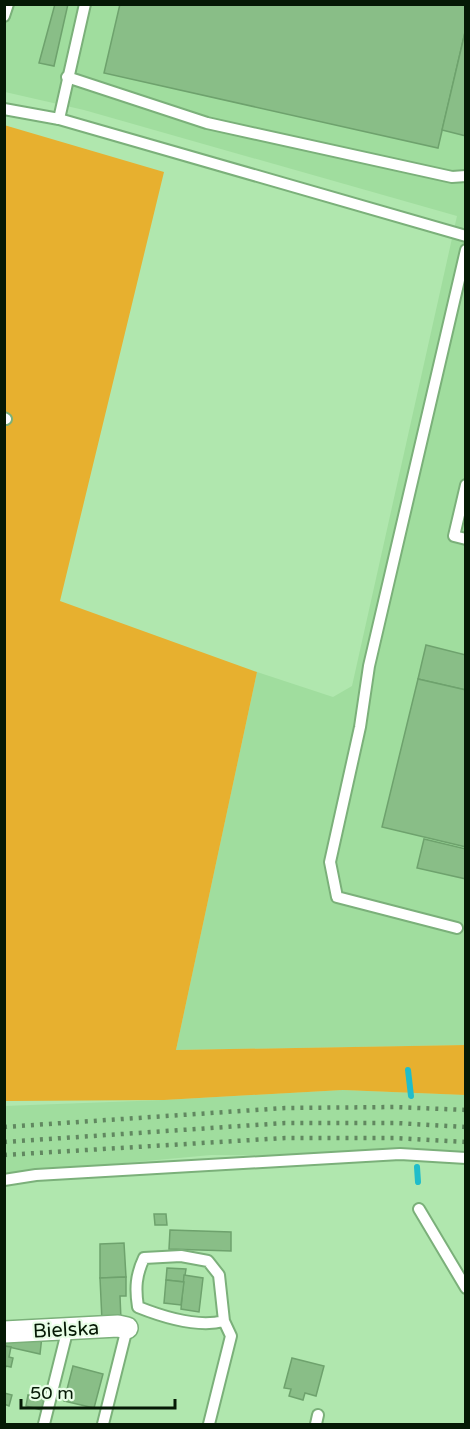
<svg xmlns="http://www.w3.org/2000/svg" width="470" height="1429" viewBox="0 0 470 1429" font-family="'Varela Round',sans-serif">
<style>
.built{fill:#a0dd9e}
.green{fill:#e7b02f}
.lines{fill:none;stroke-linecap:round;stroke-linejoin:round}
.stream{stroke:#20bdca;stroke-width:6}
.building{fill:#89be87;stroke:#6ea26d;stroke-width:1.5}
.lane-casing{stroke:#7bb07a;stroke-width:14}
.street-casing{stroke:#7bb07a;stroke-width:24}
.lane{stroke:#fff;stroke-width:10}
.street{stroke:#fff;stroke-width:21}
.rail{stroke:#618860;stroke-width:4.5;stroke-dasharray:3 6;stroke-linecap:butt}
.labels{text-anchor:middle;stroke-width:4.5;stroke-linejoin:round;paint-order:stroke}
.street-label{font-size:20px;fill:#051905;stroke:#e8fee7}
</style>
<rect width="100%" height="100%" fill="#b0e7ae"/>
<g class="built">
<polygon points="5,5 465,5 465,1045 176,1050 257,672 333,697 352,686 457,216 84,110 5,92"/>
<polygon points="343,1090 465,1095 465,1157 211,1155 5,1174 4,1106 164,1100"/>
</g>
<polygon class="green" points="4,125 164,172 60,601 257,672 176,1050 465,1045 465,1095 343,1090 164,1100 5,1101"/>
<g class="lines">
<g class="stream">
<polyline points="408,1070 411,1096"/>
<polyline points="417,1167 418,1182"/>
</g>
</g>
<g class="building">
<polygon points="55,4 68,4 54,66 39,63"/>
<polygon points="120,4 466,4 466,28 438,148 104,73"/>
<polygon points="466,28 466,136 442,130"/>
<polygon points="426,645 466,655 466,690 418,679"/>
<polygon points="418,679 466,690 466,847 382,827"/>
<polygon points="424,839 466,849 466,879 417,868"/>
<polygon points="154,1214 166,1214 167,1225 155,1225"/>
<polygon points="170,1230 231,1232 231,1251 169,1249"/>
<polygon points="124,1243 126,1277 100,1278 100,1244"/>
<polygon points="167,1268 186,1269 184,1282 166,1280"/>
<polygon points="184,1275 203,1278 199,1312 181,1309"/>
<polygon points="126,1277 126,1296 120,1296 121,1320 102,1321 100,1278"/>
<polygon points="166,1280 184,1282 181,1305 164,1303"/>
<polygon points="42,1336 40,1354 4,1346 4,1338"/>
<polygon points="4,1346 11,1347 9,1357 13,1358 11,1367 6,1366 4,1372"/>
<polygon points="292,1358 324,1366 316,1396 305,1393 303,1400 289,1396 291,1389 284,1388"/>
<polygon points="73,1366 103,1374 94,1408 64,1401"/>
<polygon points="4,1393 12,1395 9,1406 4,1404"/>
<polygon points="28,1395 45,1399 42,1410 26,1406"/>
</g>
<g class="lines">
<g class="lane-casing">
<g id="lane">
<polyline points="4,16 8,4"/>
<polyline points="67,77 207,123 452,177 466,176"/>
<polyline points="4,109 59,119 466,236"/>
<polyline points="59,119 85,4"/>
<polyline points="4,418 6,419"/>
<polyline points="466,485 454,536 466,539"/>
<polyline points="457,928 337,897 330,862 360,727 369,666 466,250"/>
<polyline points="4,1180 36,1175 400,1154 466,1158"/>
<polyline points="419,1209 466,1288"/>
<polyline points="44,1424 66,1336 66,1329"/>
<polyline points="103,1424 127,1328"/>
<path d="M209,1424L231,1336L224,1321L219,1275L208,1261L181,1256L144,1258C136,1275 135,1288 138,1307C163,1317 197,1328 224,1321"/>
<polyline points="316,1424 318,1415"/>
</g>
</g>
<g class="street-casing">
<polyline id="street" points="4,1332 118,1326 127,1328"/>
</g>
<use href="#lane" class="lane"/>
<use href="#street" class="street"/>
<g class="rail">
<polyline points="4,1127 285,1108 396,1107 466,1110"/>
<polyline points="4,1142 285,1123 396,1123 466,1127"/>
<polyline points="4,1155 285,1138 394,1138 466,1142"/>
</g>
</g>
<g class="labels">
<g class="street-label">
<text transform="translate(66 1329) rotate(-3)" y="7">Bielska</text>
</g>
</g>
<rect width="470" height="1429" fill="none" stroke="#051905" stroke-width="12"/>
<path d="M21 1399v9h154v-9" fill="none" stroke="#051905" stroke-width="3"/>
<text x="30" y="1399" font-size="18" fill="#051905" stroke="#e8fee7" stroke-width="4.5" paint-order="stroke">50 m</text>
</svg>
